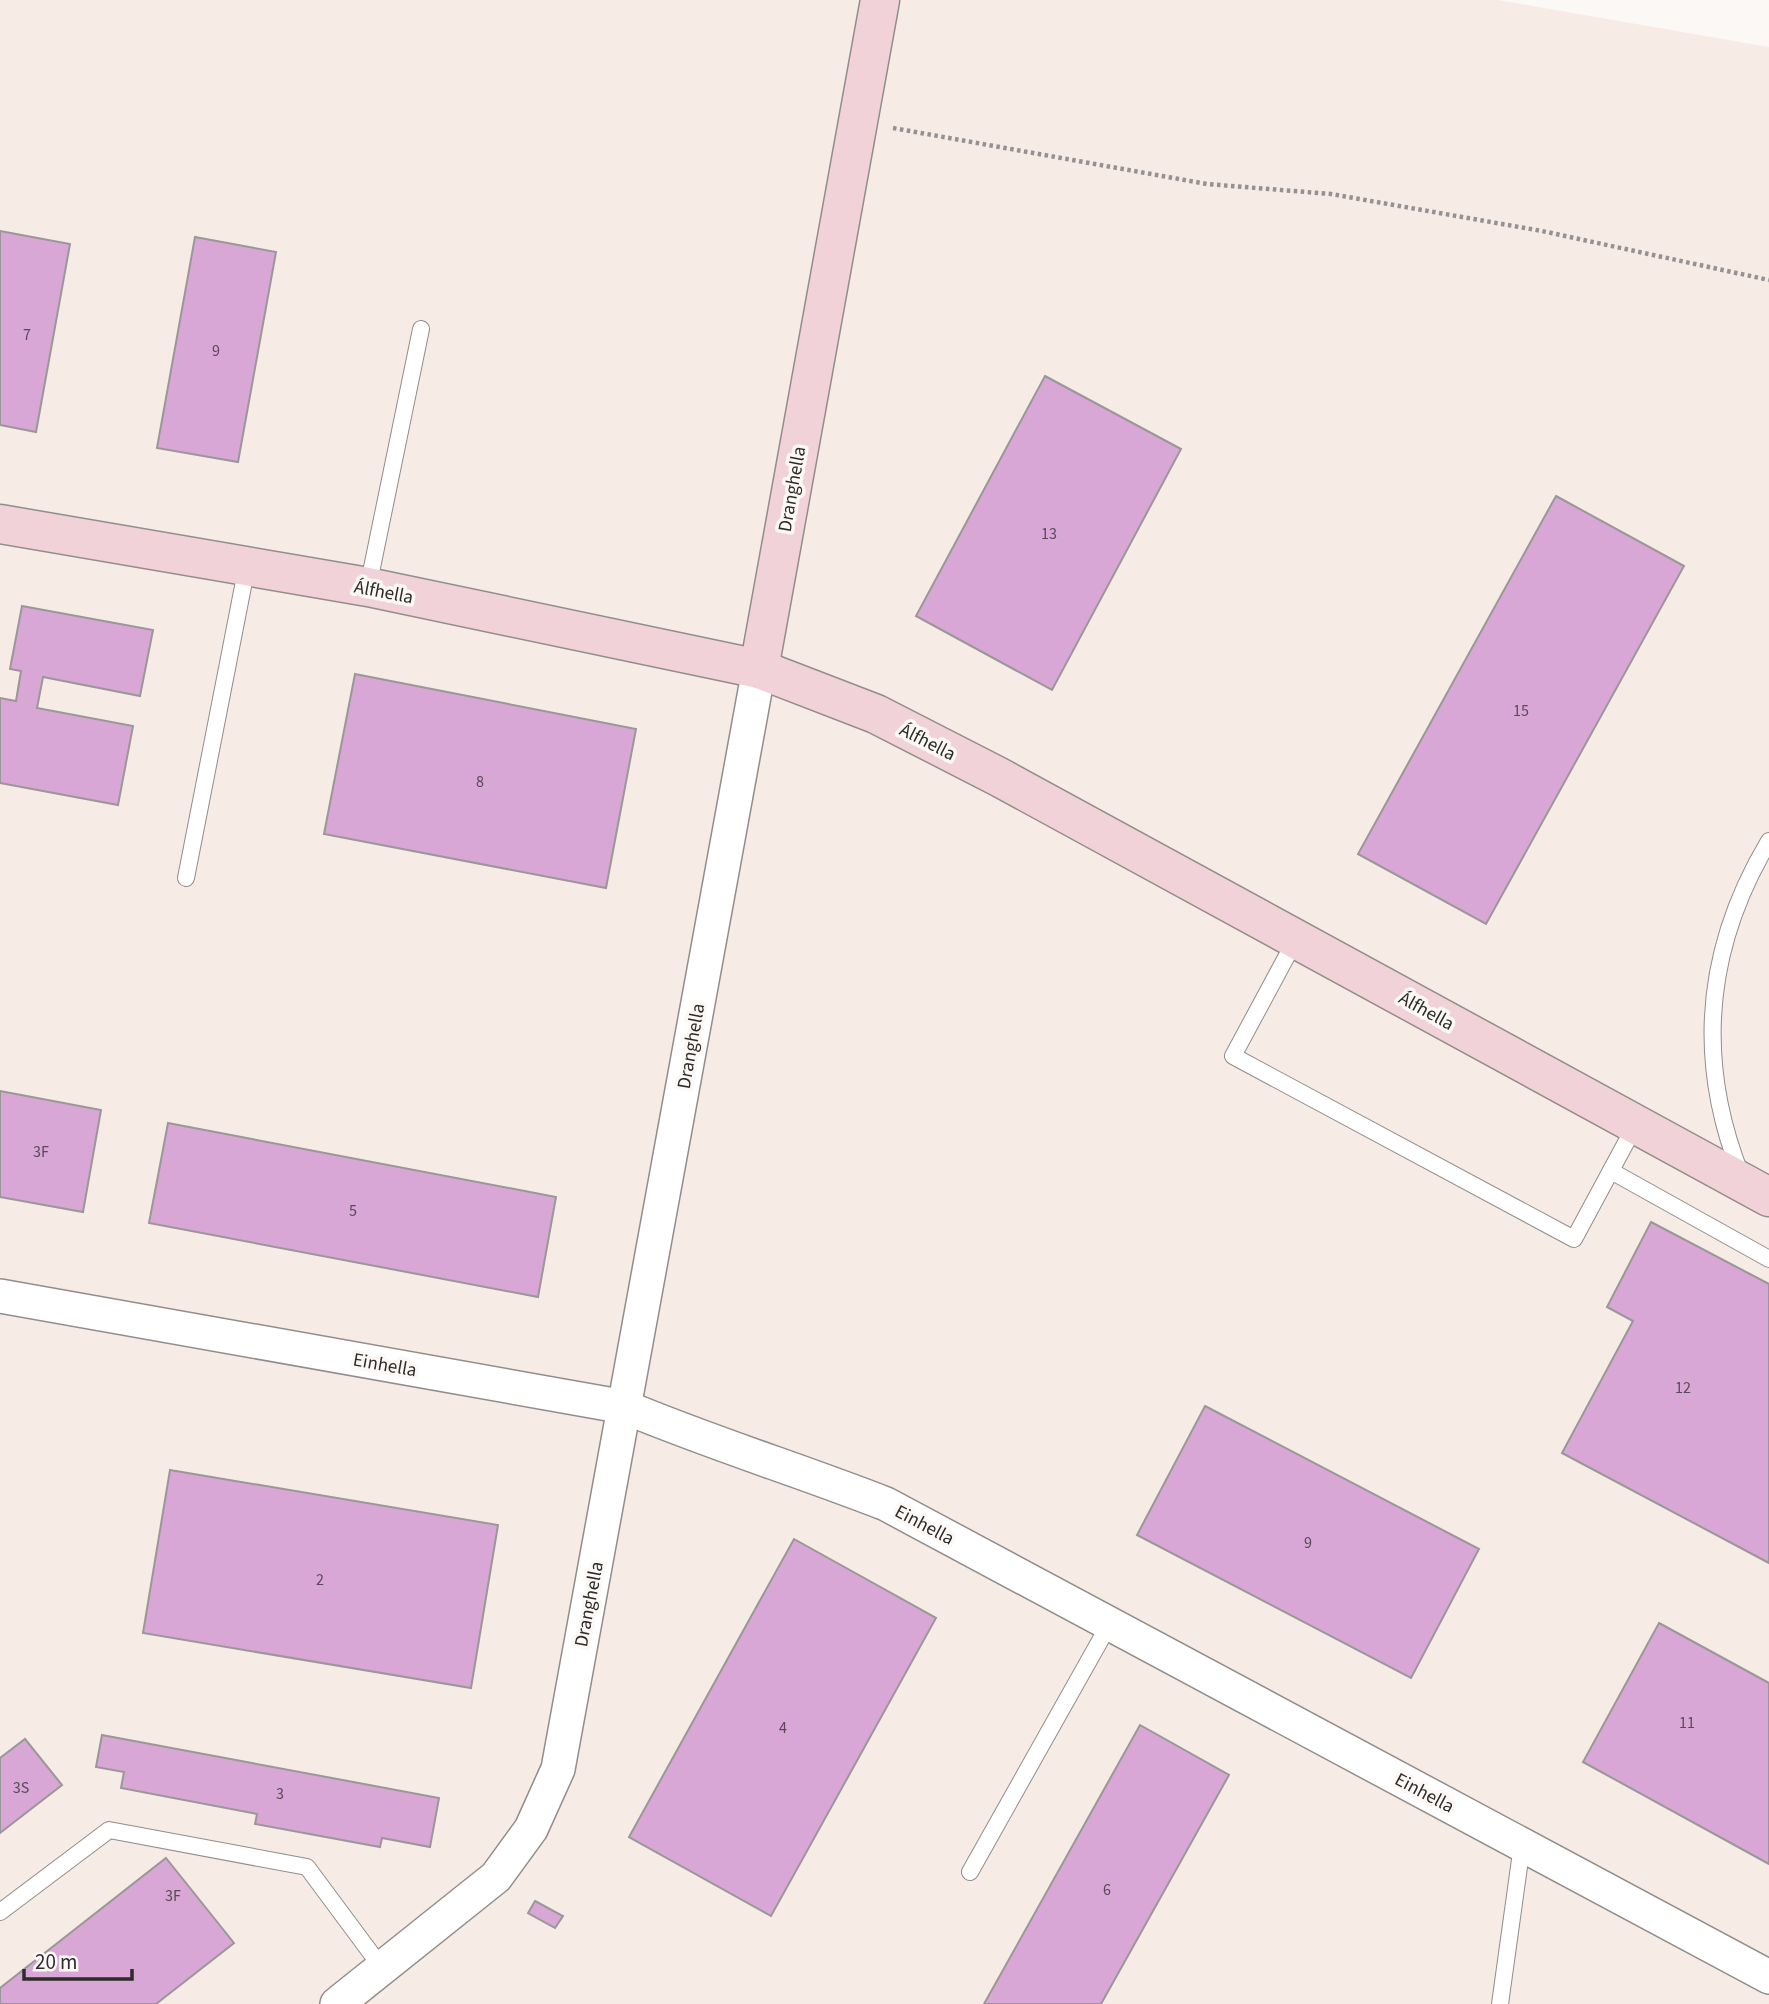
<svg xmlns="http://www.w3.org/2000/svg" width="1769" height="2004" viewBox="0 0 1769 2004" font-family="'Source Sans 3',sans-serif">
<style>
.built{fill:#f7ebe5}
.building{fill:#d8a7d5;stroke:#9a9799;stroke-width:2}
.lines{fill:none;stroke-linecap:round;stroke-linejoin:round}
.lane-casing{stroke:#918d8b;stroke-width:18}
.street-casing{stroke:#918d8b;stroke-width:36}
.secondary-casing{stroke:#918d8b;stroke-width:41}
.path{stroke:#949190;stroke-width:4.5;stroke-dasharray:3.5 3.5;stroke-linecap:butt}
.lane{stroke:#fff;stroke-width:16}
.street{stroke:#fff;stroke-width:33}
.secondary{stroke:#f1d2d9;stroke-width:38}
.labels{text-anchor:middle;stroke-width:7;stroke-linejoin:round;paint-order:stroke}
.number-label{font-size:16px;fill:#584a56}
.street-label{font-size:19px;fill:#2d2b2b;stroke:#fcf8f6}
</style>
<rect width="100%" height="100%" fill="#fcf8f6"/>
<polygon class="built" points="0,0 1498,0 1769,47 1769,2004 0,2004"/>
<g class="building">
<polygon points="0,231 70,244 36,432 0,425"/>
<polygon points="195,237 276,252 238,462 157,448"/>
<polygon points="1045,376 1181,449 1052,690 916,616"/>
<polygon points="1556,496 1684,566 1486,924 1358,854"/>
<polygon points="22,606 153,630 140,696 43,677 37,708 133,726 118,805 0,783 0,698 16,701 21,671 10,669"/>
<polygon points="355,674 636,729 606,888 324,834"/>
<polygon points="0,1091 101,1110 83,1212 0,1197"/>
<polygon points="168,1123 556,1197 538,1297 149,1223"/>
<polygon points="1651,1222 1769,1284 1769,1563 1562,1453 1633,1321 1607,1307"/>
<polygon points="1205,1406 1479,1549 1411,1678 1137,1535"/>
<polygon points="170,1470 498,1525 471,1688 143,1633"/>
<polygon points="794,1539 936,1618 771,1916 629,1837"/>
<polygon points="1659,1623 1769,1683 1769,1864 1583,1762"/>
<polygon points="1140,1725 1229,1775 1101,2004 984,2004"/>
<polygon points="102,1735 439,1798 430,1847 382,1838 380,1847 255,1824 257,1814 121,1788 124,1772 96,1767"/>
<polygon points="25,1739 62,1785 0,1833 0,1758"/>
<polygon points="166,1858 234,1943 156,2004 0,2004 0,1988"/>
<polygon points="535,1901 563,1916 555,1928 528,1913"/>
</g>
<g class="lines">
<g class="lane-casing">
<g id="lane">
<polyline points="368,587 421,329"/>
<polyline points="186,878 247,566"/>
<polyline points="1296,939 1233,1056 1574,1239 1636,1124"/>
<polyline points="1611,1171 1769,1259"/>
<path d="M1741,1175C1695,1059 1705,948 1769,841"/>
<polyline points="970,1872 1110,1623"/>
<polyline points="0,1912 109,1830 307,1867 382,1968"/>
<polyline points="1500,2004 1522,1845"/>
</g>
</g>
<g class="street-casing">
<g id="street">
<path d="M0,1296L625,1407C711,1443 799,1470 886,1504L1769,1977"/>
<polyline points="337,2004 496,1877 531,1829 558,1769 759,669"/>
</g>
</g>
<g class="secondary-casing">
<g id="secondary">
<polyline points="0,524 368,587 759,669 876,714 999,777 1769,1197"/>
<polyline points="759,669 880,0"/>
</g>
</g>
<polyline class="path" points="893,128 1207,184 1331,194 1542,231 1769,280"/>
<use href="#lane" class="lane"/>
<use href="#street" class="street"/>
<use href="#secondary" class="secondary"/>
</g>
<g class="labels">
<g class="number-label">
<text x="27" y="340">7</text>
<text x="216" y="356">9</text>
<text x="1049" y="539">13</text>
<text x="1521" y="716">15</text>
<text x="480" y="787">8</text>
<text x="41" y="1157">3F</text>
<text x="353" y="1216">5</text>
<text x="1683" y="1393">12</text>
<text x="1308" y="1548">9</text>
<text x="320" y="1585">2</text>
<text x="1687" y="1728">11</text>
<text x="783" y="1733">4</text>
<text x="21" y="1793">3S</text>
<text x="280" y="1799">3</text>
<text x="1107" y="1895">6</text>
<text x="173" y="1901">3F</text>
</g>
<g class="street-label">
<text transform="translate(791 489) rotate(-80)" y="7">Dranghella</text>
<text transform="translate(384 591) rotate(11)" y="7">Álfhella</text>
<text transform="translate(928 741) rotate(27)" y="7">Álfhella</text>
<text transform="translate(1427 1010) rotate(29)" y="7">Álfhella</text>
<text transform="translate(690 1046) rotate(-80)" y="7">Dranghella</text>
<text transform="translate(385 1364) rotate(10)" y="7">Einhella</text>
<text transform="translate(925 1524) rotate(28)" y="7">Einhella</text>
<text transform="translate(588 1604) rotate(-79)" y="7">Dranghella</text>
<text transform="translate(1425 1792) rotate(28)" y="7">Einhella</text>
</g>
</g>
<path d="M24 1969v10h108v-10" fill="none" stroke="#2d2b2b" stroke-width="3.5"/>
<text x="35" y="1969" font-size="21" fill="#2d2b2b" stroke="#fcf8f6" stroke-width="5" paint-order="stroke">20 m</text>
</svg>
